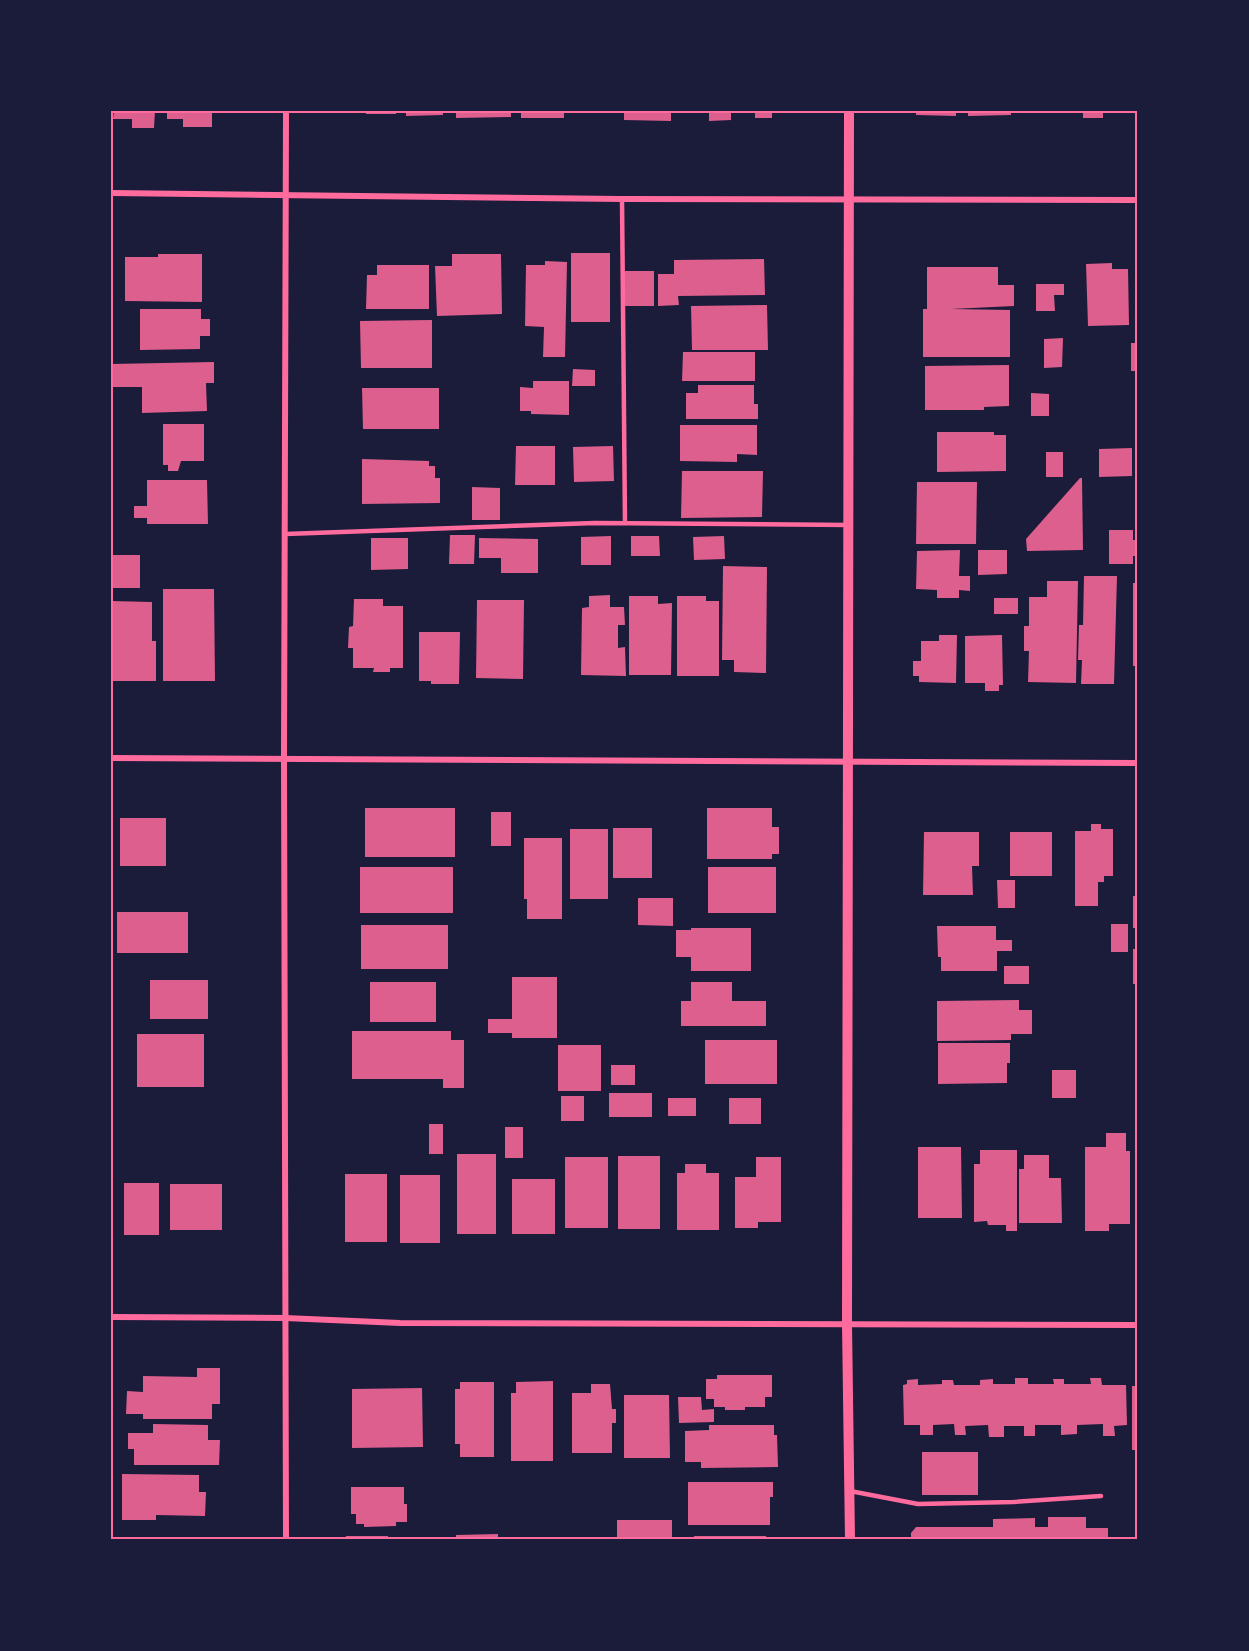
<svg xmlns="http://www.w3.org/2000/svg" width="1249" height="1651" viewBox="0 0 1249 1651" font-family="Roboto,sans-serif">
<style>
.building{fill:#dd5f8e}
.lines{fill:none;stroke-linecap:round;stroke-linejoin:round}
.service{stroke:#ff6b9d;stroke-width:4.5}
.minor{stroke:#ff6b9d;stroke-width:6}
.tertiary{stroke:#ff6b9d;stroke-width:10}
.neatline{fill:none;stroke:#ff6b9d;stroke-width:2}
</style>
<rect width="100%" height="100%" fill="#1b1b3a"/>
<g class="building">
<polygon points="114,111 155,111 154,128 132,128 132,119 113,119"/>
<polygon points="167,111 212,111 212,127 183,127 183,119 167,119"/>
<rect x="366" y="111" width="30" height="3"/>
<polygon points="406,111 443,111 443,115 406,116"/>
<polygon points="456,111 511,111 511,117 456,118"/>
<rect x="521" y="111" width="43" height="7"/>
<polygon points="624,111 671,111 671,121 624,120"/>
<polygon points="709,111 731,111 731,120 709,121"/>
<rect x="755" y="111" width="17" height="7"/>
<polygon points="916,111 956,111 956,116 916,115"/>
<polygon points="968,111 1011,111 1011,115 968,116"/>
<rect x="1083" y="111" width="20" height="7"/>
<rect x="571" y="253" width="39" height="69"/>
<polygon points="158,254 202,254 202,302 125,301 125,257 158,257"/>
<polygon points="452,254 501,254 502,314 437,316 435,266 452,266"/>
<polygon points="764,259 765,295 678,296 679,305 658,306 658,274 674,274 674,260"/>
<polygon points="545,261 567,262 565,357 543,357 544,327 525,326 526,265 545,265"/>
<polygon points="1112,263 1112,269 1128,269 1129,325 1088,326 1086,264"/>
<polygon points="377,265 429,265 429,309 366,309 367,275 377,275"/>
<polygon points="927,267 998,267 998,285 1014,285 1014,306 951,309 1010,310 1010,357 923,357 923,309 927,309"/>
<rect x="624" y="271" width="30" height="35"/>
<polygon points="1036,284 1064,284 1064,295 1054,295 1055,311 1036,311"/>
<polygon points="767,305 768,350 692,350 691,306"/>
<polygon points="140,309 201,309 201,319 210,319 210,336 200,336 200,349 140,350"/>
<polygon points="432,320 432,368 361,368 360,321"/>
<polygon points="1063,338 1062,367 1044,368 1044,339"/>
<rect x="1131" y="343" width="7" height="28"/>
<polygon points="683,352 755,352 755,381 682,381"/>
<polygon points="214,362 214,383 206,383 207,411 142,413 142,387 111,387 111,364"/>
<polygon points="1009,365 1009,406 984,407 984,410 925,410 925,366"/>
<polygon points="573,369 595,370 595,386 572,386"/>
<polygon points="533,381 569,381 569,415 531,414 531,411 520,411 520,387 533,388"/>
<polygon points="698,385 754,385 754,404 758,404 758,419 686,419 686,393 698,393"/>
<polygon points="362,388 439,388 439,429 363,429"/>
<polygon points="1031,393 1049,394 1049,416 1031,416"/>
<polygon points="163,424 204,424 204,461 181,461 178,471 168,471 168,465 163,465"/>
<polygon points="680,425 757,425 757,455 737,454 737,462 680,461"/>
<polygon points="937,432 994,432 994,435 1006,435 1006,471 937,472"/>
<polygon points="516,446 555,446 555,485 515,485"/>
<polygon points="613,446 614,481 574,482 573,447"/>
<polygon points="1132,448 1132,476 1099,477 1099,449"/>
<rect x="1046" y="452" width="17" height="25"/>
<polygon points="362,459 429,461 429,466 435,466 435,478 440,478 440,503 362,504"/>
<polygon points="682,471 763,471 762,517 681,518"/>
<polygon points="1080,478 1082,478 1083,550 1027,551 1026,539"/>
<polygon points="147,480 207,480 208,524 147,524 147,518 134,518 134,506 147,506"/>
<polygon points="917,482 977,482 976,544 916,544"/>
<polygon points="472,487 500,488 500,520 472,520"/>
<polygon points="1109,530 1133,530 1133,540 1138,540 1138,556 1133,556 1133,564 1109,564"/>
<polygon points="450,535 475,535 474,564 449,564"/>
<polygon points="611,536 611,565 581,565 581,537"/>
<polygon points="631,536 659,536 660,556 631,556"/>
<polygon points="724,536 725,559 694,560 693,537"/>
<polygon points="371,538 408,538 408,569 371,570"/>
<polygon points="479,538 538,539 538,573 501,573 501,558 479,558"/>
<polygon points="960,550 959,576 970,576 970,591 959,590 959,598 937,598 937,590 916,589 917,551"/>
<polygon points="978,550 1007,550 1007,574 978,575"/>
<rect x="111" y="555" width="29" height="33"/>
<polygon points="723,566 767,567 766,673 734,672 734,660 722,660"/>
<polygon points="1084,576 1117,576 1114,684 1081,684 1082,660 1078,660 1079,625 1083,625"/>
<polygon points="1047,581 1078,581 1076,683 1028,682 1029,651 1024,651 1024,626 1029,626 1029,597 1047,597"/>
<rect x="1133" y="583" width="5" height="83"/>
<polygon points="163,589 214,589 215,681 163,681"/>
<polygon points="610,595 610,607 624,607 625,625 618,625 618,648 625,647 626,676 581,675 582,608 589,607 589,596"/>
<polygon points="629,596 658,596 658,604 672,603 671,675 629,675"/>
<polygon points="677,596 706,596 706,601 719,601 719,676 677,676"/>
<rect x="994" y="598" width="24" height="16"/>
<polygon points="354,599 383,599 383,606 403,606 403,668 390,668 390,672 373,672 374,668 353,668 353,648 348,648 349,627 353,626"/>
<polygon points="477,600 524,600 523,679 476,678"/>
<polygon points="111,601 152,602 152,641 156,641 156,681 111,681"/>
<polygon points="419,632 460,632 459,684 431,684 431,681 419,681"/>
<polygon points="939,635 957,635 956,683 919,682 919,676 913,676 913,661 921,661 921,641 939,641"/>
<polygon points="1002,635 1003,685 999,685 999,691 985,691 985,683 965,683 965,636"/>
<rect x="365" y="808" width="90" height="49"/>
<polygon points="707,808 772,808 772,827 779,827 779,854 772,854 772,859 707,859"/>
<rect x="491" y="812" width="20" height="34"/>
<rect x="120" y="818" width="46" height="48"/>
<polygon points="1091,824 1101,824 1101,829 1113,829 1113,876 1104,876 1104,882 1098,882 1098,906 1075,906 1075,831 1091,831"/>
<rect x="613" y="828" width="39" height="50"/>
<rect x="570" y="829" width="38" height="70"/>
<polygon points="924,832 979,832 979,866 972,866 973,895 923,895"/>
<rect x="1010" y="832" width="42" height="44"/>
<polygon points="524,838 562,838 562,919 527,919 527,899 524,899"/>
<rect x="360" y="867" width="93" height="46"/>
<rect x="708" y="867" width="68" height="46"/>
<polygon points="997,880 1015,880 1015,908 998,908"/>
<rect x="1133" y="896" width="5" height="32"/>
<polygon points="638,898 673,898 673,926 638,925"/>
<rect x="117" y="912" width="71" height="41"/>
<rect x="1111" y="924" width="17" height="28"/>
<rect x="361" y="925" width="87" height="44"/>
<polygon points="937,926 996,926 996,940 1012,940 1012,951 997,951 997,971 941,971 941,957 938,957"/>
<polygon points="691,928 751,928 751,971 691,971 691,957 676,957 676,930 691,930"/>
<rect x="1133" y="949" width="5" height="35"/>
<rect x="1004" y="966" width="25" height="18"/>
<polygon points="512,977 557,977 557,1038 512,1038 512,1033 488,1033 488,1019 512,1019"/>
<rect x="150" y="980" width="58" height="39"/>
<rect x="370" y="982" width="66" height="40"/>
<polygon points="691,982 732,982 732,1001 766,1001 766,1026 681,1026 681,1001 691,1001"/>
<polygon points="1019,1000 1019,1010 1032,1010 1032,1034 1011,1034 1011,1040 937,1041 937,1001"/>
<polygon points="352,1031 451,1031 451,1040 464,1040 464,1088 443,1088 443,1079 352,1079"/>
<rect x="137" y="1034" width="67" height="53"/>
<rect x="705" y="1040" width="72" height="44"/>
<polygon points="938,1043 1010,1043 1010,1063 1007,1063 1007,1083 938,1084"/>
<rect x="558" y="1045" width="43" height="46"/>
<rect x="611" y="1065" width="24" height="20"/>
<rect x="1052" y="1070" width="24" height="28"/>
<rect x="609" y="1093" width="43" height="24"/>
<rect x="561" y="1096" width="23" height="25"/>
<rect x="668" y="1098" width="28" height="18"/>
<rect x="729" y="1098" width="32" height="26"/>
<rect x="1135" y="1115" width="3" height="31"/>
<rect x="429" y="1124" width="14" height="30"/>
<rect x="505" y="1127" width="18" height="31"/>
<polygon points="1106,1133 1126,1133 1126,1151 1130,1151 1130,1224 1109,1224 1109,1231 1085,1231 1085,1147 1106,1147"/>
<polygon points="918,1147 961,1147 962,1218 918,1218"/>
<polygon points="980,1150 1017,1150 1017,1231 1006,1231 1006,1225 988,1225 987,1221 974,1222 974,1164 980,1164"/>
<rect x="457" y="1154" width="39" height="80"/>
<polygon points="1024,1155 1049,1155 1049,1178 1061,1178 1062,1223 1019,1223 1019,1169 1024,1169"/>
<rect x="618" y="1156" width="42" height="73"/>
<rect x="565" y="1157" width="43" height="71"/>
<polygon points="756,1157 781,1157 781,1222 758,1222 758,1228 735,1228 735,1177 756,1177"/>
<polygon points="685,1164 706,1164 706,1173 719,1173 719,1230 677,1230 677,1173 685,1173"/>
<rect x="345" y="1174" width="42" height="68"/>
<rect x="400" y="1175" width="40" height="68"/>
<rect x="512" y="1179" width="43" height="55"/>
<rect x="124" y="1183" width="35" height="52"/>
<rect x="170" y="1184" width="52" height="46"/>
<polygon points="197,1368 220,1368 220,1404 212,1404 212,1419 143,1419 143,1414 126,1414 127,1391 143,1392 143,1376 197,1377"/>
<polygon points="717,1375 772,1375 772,1397 765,1397 765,1407 745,1407 745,1410 725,1410 725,1407 714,1407 714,1399 706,1399 706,1379 717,1379"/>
<polygon points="1015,1378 1028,1378 1028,1384 1054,1384 1053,1379 1064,1379 1064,1384 1091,1384 1090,1378 1101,1378 1102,1385 1126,1385 1127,1425 1114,1426 1115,1436 1103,1436 1103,1424 1077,1425 1077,1434 1061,1435 1061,1425 1035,1425 1035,1436 1024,1436 1024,1426 1004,1426 1004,1437 989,1437 988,1425 965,1426 966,1435 955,1435 954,1424 933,1425 933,1435 920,1435 920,1425 904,1425 903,1385 907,1384 907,1380 918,1379 918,1385 942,1384 942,1380 953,1380 954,1385 980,1385 980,1380 993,1379 993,1384 1015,1384"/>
<polygon points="553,1381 553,1461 511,1461 511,1393 516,1393 516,1382"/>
<polygon points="460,1382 494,1382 494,1457 460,1457 460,1444 455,1444 455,1389 460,1389"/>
<polygon points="591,1384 610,1384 612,1409 616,1409 616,1423 612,1423 612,1453 572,1453 572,1393 591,1393"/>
<rect x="1132" y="1386" width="6" height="64"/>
<polygon points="422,1388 423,1447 352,1448 352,1389"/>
<polygon points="624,1395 669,1395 670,1458 624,1458"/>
<polygon points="678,1397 701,1397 702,1410 714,1409 714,1422 679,1423"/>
<polygon points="153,1424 208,1425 208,1440 220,1440 219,1465 134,1465 134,1449 128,1449 128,1433 153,1433"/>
<polygon points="709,1425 774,1425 774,1435 777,1435 778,1467 701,1468 701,1462 685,1462 685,1431 709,1430"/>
<rect x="922" y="1452" width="56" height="43"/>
<polygon points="122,1474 199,1475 199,1492 206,1492 205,1516 156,1515 156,1520 122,1520"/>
<polygon points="688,1482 773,1482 773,1497 770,1497 770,1525 688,1525"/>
<polygon points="351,1487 404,1487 404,1504 407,1504 407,1522 396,1522 396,1526 364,1527 364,1524 356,1524 356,1514 351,1514"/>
<polygon points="1048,1517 1086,1517 1086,1528 1108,1528 1108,1540 911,1540 911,1533 916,1527 993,1527 993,1519 1035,1518 1035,1527 1048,1527"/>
<rect x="617" y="1520" width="55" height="20"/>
<polygon points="498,1534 498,1540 456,1540 456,1535"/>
<rect x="346" y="1536" width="42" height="4"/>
<rect x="694" y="1536" width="72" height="4"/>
</g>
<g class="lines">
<g class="service">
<polyline points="622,199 625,523"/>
<polyline points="285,534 595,523 849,525"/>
<polyline points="850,1491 918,1504 1013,1502 1101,1496"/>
</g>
<g class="minor">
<polyline points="111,193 622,199 1138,200"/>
<polyline points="111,758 1138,763"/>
<polyline points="111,1317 285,1318 400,1323 1138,1325"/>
<polyline points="286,1540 284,758 286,111"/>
</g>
<polyline class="tertiary" points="849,111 847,1324 850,1540"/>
</g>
<rect width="1249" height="1651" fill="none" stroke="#1b1b3a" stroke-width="225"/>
<rect x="112" y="112" width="1024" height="1426" class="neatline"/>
</svg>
